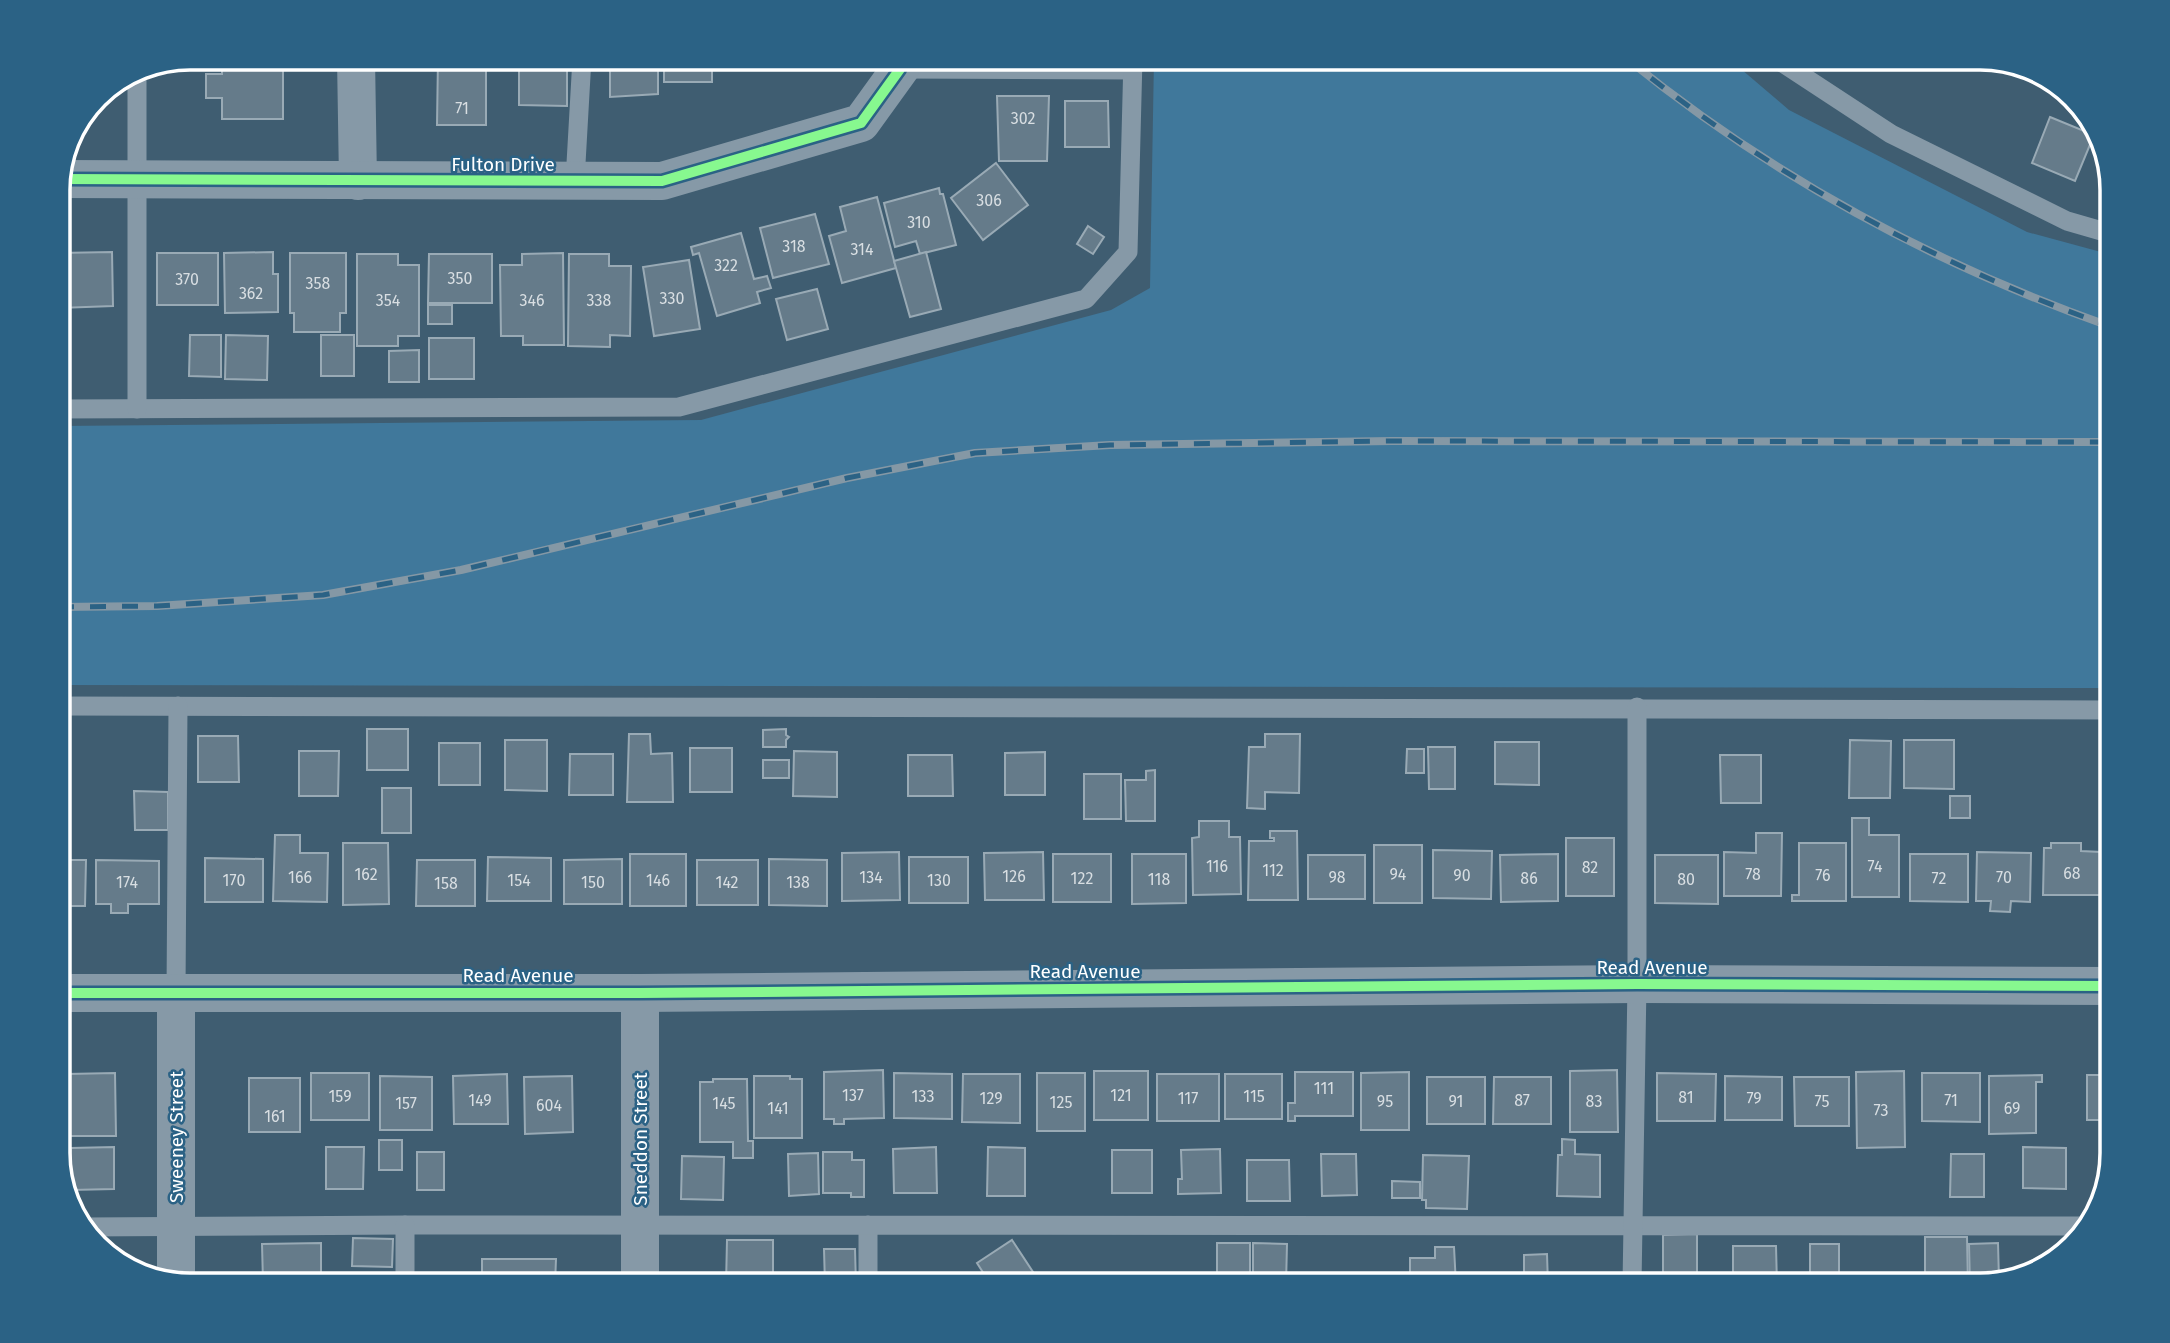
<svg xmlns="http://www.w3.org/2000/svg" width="2170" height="1343" viewBox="0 0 2170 1343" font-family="'Fira Sans',sans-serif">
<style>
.green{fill:#40789b}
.building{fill:#657b8a;stroke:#99aab5;stroke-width:2}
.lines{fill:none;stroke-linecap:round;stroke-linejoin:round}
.lane{stroke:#8699a7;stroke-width:19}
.street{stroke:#8699a7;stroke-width:38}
.rail-casing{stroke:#8598a5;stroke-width:8}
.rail{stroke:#2b6285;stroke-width:5;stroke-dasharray:16;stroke-linecap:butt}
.cycleway-casing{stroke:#2b6285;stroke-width:15}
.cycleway{stroke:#87f88f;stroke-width:10}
.labels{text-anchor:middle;stroke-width:5;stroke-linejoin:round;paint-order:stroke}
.number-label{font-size:16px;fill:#d8dee2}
.street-label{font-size:19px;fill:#fff;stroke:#2b6285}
.rim{fill:none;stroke:#fff;stroke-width:3.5}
</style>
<rect width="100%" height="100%" fill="#3f5d71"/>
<polygon class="green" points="1154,58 1728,58 1789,110 2027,232 2112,255 2112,688 58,685 58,426 701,420 1111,310 1150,288"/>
<g class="building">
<polygon points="438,58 486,58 486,125 437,125"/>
<polygon points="519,58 567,58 567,106 519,105"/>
<polygon points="610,58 658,58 658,94 610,97"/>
<rect x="664" y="58" width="48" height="24"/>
<polygon points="723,58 775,58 774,66 723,66"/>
<polygon points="222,63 283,63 283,119 222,119 222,98 206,98 206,74 222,74"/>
<polygon points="997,96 1049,96 1047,161 999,161"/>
<polygon points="1065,101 1108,101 1109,147 1065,147"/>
<polygon points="2050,117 2094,135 2075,181 2032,163"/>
<polygon points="996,163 1028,205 983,240 951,198"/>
<polygon points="939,188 940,194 943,194 956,245 920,254 916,241 895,247 884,203"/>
<polygon points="877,197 896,268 842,283 829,236 846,231 840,207"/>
<polygon points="815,214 829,264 773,278 760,228"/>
<polygon points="1088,226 1104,237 1093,254 1077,244"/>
<polygon points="741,233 754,279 767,276 771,288 757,292 760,303 717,316 699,253 693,255 691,247"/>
<polygon points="112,252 113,306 59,308 58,253"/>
<polygon points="273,252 273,274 278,274 278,312 225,313 224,253"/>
<polygon points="926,252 941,309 910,317 894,261"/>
<rect x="157" y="253" width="61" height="52"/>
<polygon points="290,253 346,253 346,313 340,313 340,332 294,332 294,313 290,313"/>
<polygon points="563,253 564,345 523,345 523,336 501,336 500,265 522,265 522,254"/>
<polygon points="357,254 398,254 398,265 419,265 419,336 398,336 398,346 357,346"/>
<polygon points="429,254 492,254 492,303 428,303"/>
<polygon points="569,254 609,254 609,266 631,266 630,336 610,335 610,347 568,346"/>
<polygon points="689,260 700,329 654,336 643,267"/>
<polygon points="817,289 828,329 787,340 776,299"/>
<rect x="428" y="305" width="24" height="19"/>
<polygon points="190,335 221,335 221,377 189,376"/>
<polygon points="226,335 268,336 267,380 225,379"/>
<rect x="321" y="335" width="33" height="41"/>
<rect x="429" y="338" width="45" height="41"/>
<polygon points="419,350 419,382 389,382 389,351"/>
<rect x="367" y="729" width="41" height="41"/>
<polygon points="786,729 786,735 789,737 786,740 786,747 763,747 763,730"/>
<polygon points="629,734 650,734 651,754 672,753 673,802 627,802"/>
<polygon points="1265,734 1300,734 1299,793 1265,792 1265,809 1247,808 1249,747 1265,747"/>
<polygon points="198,736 238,736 239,782 198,782"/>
<polygon points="505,740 547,740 547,791 505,790"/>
<polygon points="1850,740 1891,741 1890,798 1849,798"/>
<polygon points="1904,740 1954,740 1954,789 1904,788"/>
<polygon points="1495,742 1539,742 1539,785 1495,784"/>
<rect x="439" y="743" width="41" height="42"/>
<polygon points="1428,747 1455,747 1455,789 1429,789"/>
<rect x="690" y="748" width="42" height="44"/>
<polygon points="1407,749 1424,749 1424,773 1406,773"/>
<polygon points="299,751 339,751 338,796 299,796"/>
<polygon points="794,751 837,752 837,797 793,796"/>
<polygon points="1045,752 1045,795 1005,795 1005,753"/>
<polygon points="570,754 613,754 613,795 569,795"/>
<polygon points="908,755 952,755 953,796 908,796"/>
<polygon points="1720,755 1761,755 1761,803 1721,803"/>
<rect x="763" y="760" width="26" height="18"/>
<polygon points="1155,770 1155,821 1126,821 1125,780 1146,780 1146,771"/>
<rect x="1084" y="774" width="37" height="45"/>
<rect x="382" y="788" width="29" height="45"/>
<polygon points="134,791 168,792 168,830 135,830"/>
<rect x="1950" y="796" width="20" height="22"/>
<polygon points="1852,818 1869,818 1869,835 1899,835 1899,897 1852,897"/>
<polygon points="1199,821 1229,821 1229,837 1240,837 1241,894 1193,895 1192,838 1199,837"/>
<polygon points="1270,831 1297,831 1298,900 1248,900 1249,841 1274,841 1274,838 1270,838"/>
<polygon points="1756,833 1782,833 1781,896 1724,896 1724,852 1756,853"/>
<polygon points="275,835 300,835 300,853 328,853 327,902 273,901"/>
<rect x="1566" y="838" width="48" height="58"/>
<polygon points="343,843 388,843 389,904 343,905"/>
<polygon points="1799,843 1846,843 1846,901 1792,901 1792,895 1799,895"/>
<polygon points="2051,843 2081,843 2081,851 2101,852 2101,895 2043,895 2044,848 2051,848"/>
<polygon points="2108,844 2112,844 2112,903 2109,903"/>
<rect x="1374" y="845" width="48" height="58"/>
<polygon points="1433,850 1492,851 1491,899 1433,898"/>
<polygon points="899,852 900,900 842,901 842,853"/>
<polygon points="1043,852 1044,900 985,900 984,853"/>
<polygon points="1977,852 2031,853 2030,902 2011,901 2010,912 1990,911 1991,901 1976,901"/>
<rect x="630" y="854" width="56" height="52"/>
<rect x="1053" y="854" width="58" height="48"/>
<polygon points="1132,854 1186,854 1186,903 1132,904"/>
<polygon points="1558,854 1558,901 1501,902 1500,855"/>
<polygon points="1910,854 1968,854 1968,902 1910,901"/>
<rect x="1308" y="855" width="57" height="44"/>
<polygon points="1655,855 1718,855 1718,904 1655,903"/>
<polygon points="488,857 551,858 551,901 487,901"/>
<rect x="909" y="857" width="59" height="46"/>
<polygon points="205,858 263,859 263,902 205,902"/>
<polygon points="622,859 622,904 564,904 564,860"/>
<polygon points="769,859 827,860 827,906 769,905"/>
<polygon points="58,860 86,860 85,906 58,906"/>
<polygon points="96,860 159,861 159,904 128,904 128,913 111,913 111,904 96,904"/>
<polygon points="417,860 475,860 475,906 416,906"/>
<rect x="697" y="860" width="61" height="45"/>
<polygon points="883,1070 884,1118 844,1119 844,1124 834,1124 834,1119 824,1119 824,1072"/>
<polygon points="1617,1070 1618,1132 1570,1132 1570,1071"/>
<rect x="1094" y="1071" width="54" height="49"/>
<polygon points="1904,1071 1905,1147 1857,1148 1856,1072"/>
<polygon points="1295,1072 1353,1072 1353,1116 1295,1116 1295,1121 1288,1121 1288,1103 1295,1103"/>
<polygon points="1409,1072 1409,1130 1361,1130 1361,1073"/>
<polygon points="115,1073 116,1136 67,1136 67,1074"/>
<rect x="311" y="1073" width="58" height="47"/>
<polygon points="894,1073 952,1074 952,1119 894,1118"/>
<rect x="1037" y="1073" width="48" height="58"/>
<polygon points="1657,1073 1716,1074 1715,1121 1657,1121"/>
<polygon points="1922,1073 1980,1073 1980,1122 1922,1121"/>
<polygon points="507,1074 508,1124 454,1124 453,1076"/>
<polygon points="963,1074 1020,1074 1020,1123 962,1122"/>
<rect x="1157" y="1074" width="62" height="47"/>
<rect x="1225" y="1074" width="57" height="45"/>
<polygon points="2042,1075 2042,1082 2036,1082 2036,1133 1989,1134 1989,1076"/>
<rect x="2087" y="1075" width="25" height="45"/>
<polygon points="380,1076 432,1077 432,1130 380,1130"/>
<polygon points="572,1076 573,1132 525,1134 524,1077"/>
<polygon points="754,1076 790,1076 790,1079 802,1079 802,1138 754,1138"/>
<polygon points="1725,1076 1782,1077 1782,1120 1725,1120"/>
<rect x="1427" y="1077" width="58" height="47"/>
<polygon points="1494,1077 1551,1077 1551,1124 1493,1124"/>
<polygon points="1794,1077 1849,1077 1849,1126 1795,1126"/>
<rect x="249" y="1078" width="51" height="54"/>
<polygon points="713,1079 747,1079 748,1141 753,1141 753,1158 733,1158 733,1142 700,1142 700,1082 713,1082"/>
<polygon points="1562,1139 1575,1140 1575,1154 1600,1155 1600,1197 1557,1196 1558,1155 1562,1155"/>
<rect x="379" y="1140" width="23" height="30"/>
<polygon points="114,1147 114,1189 71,1190 71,1148"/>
<polygon points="326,1147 364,1147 363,1189 326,1189"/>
<polygon points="936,1147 937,1193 894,1193 893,1149"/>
<polygon points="988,1147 1025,1148 1025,1196 987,1196"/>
<polygon points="2023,1147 2066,1148 2066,1189 2023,1188"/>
<polygon points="1220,1149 1221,1193 1178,1194 1178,1179 1182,1179 1181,1150"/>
<rect x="1112" y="1150" width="40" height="43"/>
<rect x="417" y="1152" width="27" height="38"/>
<polygon points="823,1152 852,1152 852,1160 864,1160 864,1197 851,1197 851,1193 823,1193"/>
<polygon points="818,1153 819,1194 789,1196 788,1154"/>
<polygon points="1321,1154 1356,1154 1357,1195 1322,1196"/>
<polygon points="1951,1154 1984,1154 1984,1197 1950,1197"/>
<polygon points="1423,1155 1469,1156 1467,1209 1426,1208 1426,1200 1422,1200"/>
<polygon points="682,1156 724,1157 723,1200 681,1199"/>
<polygon points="1247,1160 1289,1160 1290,1201 1247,1201"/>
<polygon points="1392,1181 1420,1182 1420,1198 1392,1198"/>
<polygon points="1697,1234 1697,1277 1663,1277 1663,1235"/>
<polygon points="1925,1237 1967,1237 1968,1285 1925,1285"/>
<polygon points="353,1238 393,1239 392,1267 352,1266"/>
<polygon points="727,1240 773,1240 773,1285 726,1285"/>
<polygon points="1012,1240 1037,1278 1027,1285 991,1285 977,1263"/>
<polygon points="321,1243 321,1285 269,1285 269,1282 263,1282 262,1244"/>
<rect x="1217" y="1243" width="33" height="42"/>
<polygon points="1253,1243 1287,1244 1286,1285 1253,1284"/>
<polygon points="1998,1243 1999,1280 1970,1285 1969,1244"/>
<rect x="1810" y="1244" width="29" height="41"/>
<polygon points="1733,1246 1776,1246 1777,1285 1733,1285"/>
<polygon points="1435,1247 1454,1247 1456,1285 1410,1285 1410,1258 1435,1258"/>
<polygon points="824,1249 855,1249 856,1285 825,1285"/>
<polygon points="1547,1254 1548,1285 1524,1285 1524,1255"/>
<polygon points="482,1259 556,1259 555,1285 482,1285"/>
</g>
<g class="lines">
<g class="lane">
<polyline points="1775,58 1891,134 2067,221 2112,234"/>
<polyline points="900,69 1133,70"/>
<polyline points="575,181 582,58"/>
<polyline points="58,409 679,407 1086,299 1128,252 1133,58"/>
<polyline points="137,409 137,69"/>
<polyline points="58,706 2112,710"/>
<polyline points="176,993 178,706"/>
<polyline points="868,1225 868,1285"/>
<polyline points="83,1227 405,1225 2088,1226"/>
<polyline points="405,1285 405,1225"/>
<polyline points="1632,1285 1637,984 1637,707"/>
</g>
<g class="street">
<polyline points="356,58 358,181"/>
<polyline points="59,179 662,181 861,123 900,69 900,58"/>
<polyline points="58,993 640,993 1637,984 2112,986"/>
<polyline points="176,993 176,1282"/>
<polyline points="640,1285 640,993"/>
</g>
<g class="rail-casing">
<g id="rail">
<path d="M1626,58C1771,176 1935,265 2112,327"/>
<polyline points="58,607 157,606 323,595 461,570 847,478 975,453 1110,445 1392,441 2112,442"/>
</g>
</g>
<use href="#rail" class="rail"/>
<g class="cycleway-casing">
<g id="cycleway">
<polyline points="59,179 662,181 861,123 900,69 900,58"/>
<polyline points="58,993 640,993 1637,984 2112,986"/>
</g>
</g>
<use href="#cycleway" class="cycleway"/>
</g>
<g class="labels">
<g class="number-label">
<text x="462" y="114">71</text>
<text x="1023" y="124">302</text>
<text x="989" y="206">306</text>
<text x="919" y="228">310</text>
<text x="794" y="252">318</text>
<text x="862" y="255">314</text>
<text x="726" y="271">322</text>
<text x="460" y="284">350</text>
<text x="187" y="285">370</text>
<text x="318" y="289">358</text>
<text x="251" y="299">362</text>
<text x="672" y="304">330</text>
<text x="388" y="306">354</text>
<text x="532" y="306">346</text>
<text x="599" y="306">338</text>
<text x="1217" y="872">116</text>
<text x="1875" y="872">74</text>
<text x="1590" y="873">82</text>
<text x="1273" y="876">112</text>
<text x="2072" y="879">68</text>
<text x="366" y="880">162</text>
<text x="1398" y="880">94</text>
<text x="1753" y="880">78</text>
<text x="1462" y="881">90</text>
<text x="1823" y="881">76</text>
<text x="1014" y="882">126</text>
<text x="300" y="883">166</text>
<text x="871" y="883">134</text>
<text x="1337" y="883">98</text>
<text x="2004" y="883">70</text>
<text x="1082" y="884">122</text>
<text x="1529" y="884">86</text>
<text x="1939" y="884">72</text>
<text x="1159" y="885">118</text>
<text x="1686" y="885">80</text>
<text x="234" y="886">170</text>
<text x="519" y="886">154</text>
<text x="658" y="886">146</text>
<text x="939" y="886">130</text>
<text x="127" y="888">174</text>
<text x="593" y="888">150</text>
<text x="727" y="888">142</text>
<text x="798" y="888">138</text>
<text x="446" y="889">158</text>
<text x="1324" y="1094">111</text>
<text x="853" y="1101">137</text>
<text x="1121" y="1101">121</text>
<text x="340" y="1102">159</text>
<text x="923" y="1102">133</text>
<text x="1254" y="1102">115</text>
<text x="1686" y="1103">81</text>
<text x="991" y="1104">129</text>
<text x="1188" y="1104">117</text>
<text x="1754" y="1104">79</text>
<text x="480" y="1106">149</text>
<text x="1522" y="1106">87</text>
<text x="1951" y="1106">71</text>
<text x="1385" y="1107">95</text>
<text x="1456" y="1107">91</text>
<text x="1594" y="1107">83</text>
<text x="1822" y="1107">75</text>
<text x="1061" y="1108">125</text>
<text x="406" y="1109">157</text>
<text x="724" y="1109">145</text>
<text x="549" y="1111">604</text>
<text x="778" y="1114">141</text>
<text x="2012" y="1114">69</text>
<text x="1881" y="1116">73</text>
<text x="275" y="1122">161</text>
</g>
<g class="street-label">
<text x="503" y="171">Fulton Drive</text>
<text x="1652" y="974">Read Avenue</text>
<text x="1085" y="978">Read Avenue</text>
<text x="518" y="982">Read Avenue</text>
<text transform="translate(176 1137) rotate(-90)" y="7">Sweeney Street</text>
<text transform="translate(640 1139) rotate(-90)" y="7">Sneddon Street</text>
</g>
</g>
<path d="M0 0H2170V1343H0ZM190 70H1980A120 120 0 0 1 2100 190V1153A120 120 0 0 1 1980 1273H190A120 120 0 0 1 70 1153V190A120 120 0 0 1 190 70Z" fill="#2b6285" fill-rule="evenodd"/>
<path class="rim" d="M190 70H1980A120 120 0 0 1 2100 190V1153A120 120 0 0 1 1980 1273H190A120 120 0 0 1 70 1153V190A120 120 0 0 1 190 70Z"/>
</svg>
